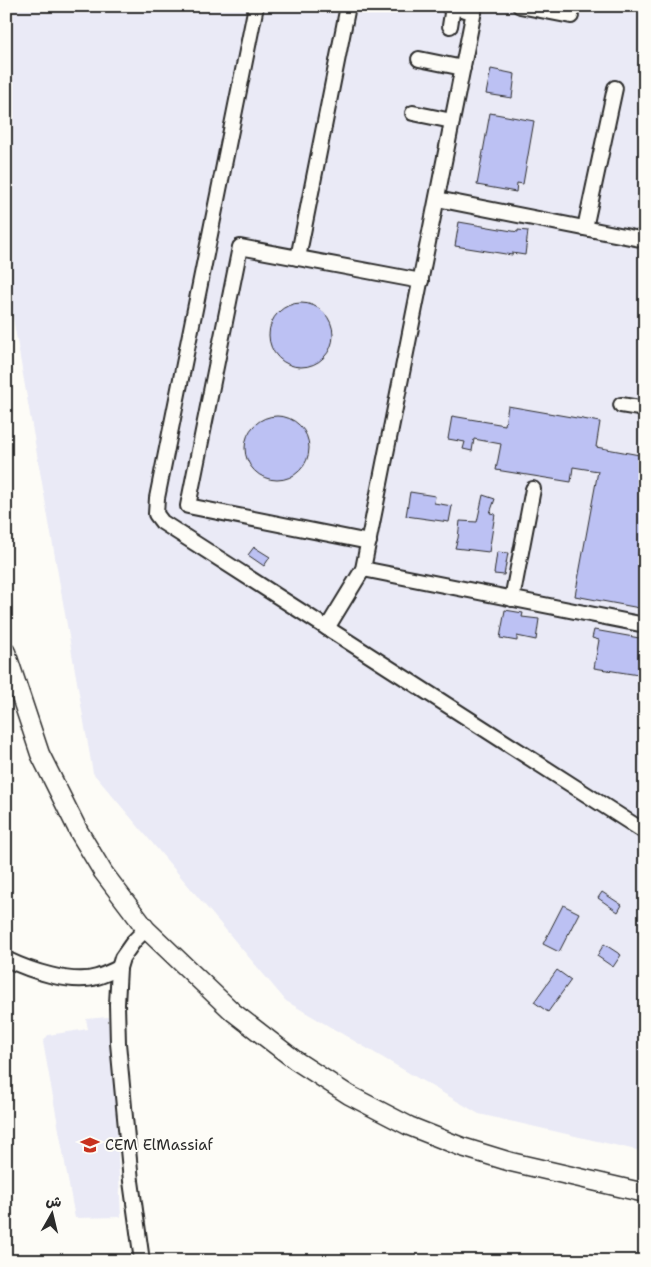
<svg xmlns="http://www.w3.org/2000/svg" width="651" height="1267" viewBox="0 0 651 1267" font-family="'Shantell Sans','Playpen Sans Arabic',sans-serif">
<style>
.built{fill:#eaeaf6}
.building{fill:#bcc1f3;stroke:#2b2b2b}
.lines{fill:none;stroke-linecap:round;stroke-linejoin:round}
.minor-casing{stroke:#2b2b2b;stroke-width:18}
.major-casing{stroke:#2b2b2b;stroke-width:21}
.minor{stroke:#fdfcf7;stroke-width:14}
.major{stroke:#fdfcf7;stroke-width:18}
.labels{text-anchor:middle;stroke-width:4;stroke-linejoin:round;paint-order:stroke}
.poi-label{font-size:15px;fill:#2b2b2b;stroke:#fdfcf7;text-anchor:start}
</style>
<rect width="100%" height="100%" fill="#fdfcf7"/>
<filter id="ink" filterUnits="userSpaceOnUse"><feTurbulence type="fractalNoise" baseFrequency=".02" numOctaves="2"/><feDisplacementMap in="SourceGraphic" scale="10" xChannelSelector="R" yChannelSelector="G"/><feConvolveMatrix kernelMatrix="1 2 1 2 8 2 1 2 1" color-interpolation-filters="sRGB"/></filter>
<g filter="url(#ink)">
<g class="built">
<polygon points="6,6 645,6 645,1152 479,1114 286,1001 93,773 6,278"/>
<polygon points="108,1017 114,1072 121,1217 75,1218 43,1042 48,1035 88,1029 86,1019"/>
</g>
<g class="building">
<polygon points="491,69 515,74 512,98 486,94"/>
<polygon points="490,113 534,121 523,184 517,183 516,192 477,185"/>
<polygon points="459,222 518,232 518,230 528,231 525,255 512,253 512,255 455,246"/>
<circle cx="301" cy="335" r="32"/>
<polygon points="508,406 600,422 596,447 645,456 645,609 575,596 598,471 573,467 571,482 496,470 501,444 474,439 472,451 463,449 465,442 448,439 452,416 505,425"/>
<circle cx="277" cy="448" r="32"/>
<polygon points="410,492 435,496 434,503 452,506 449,522 406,516"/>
<polygon points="483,495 495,499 490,513 495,514 489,552 455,548 458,538 460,521 477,522"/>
<polygon points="254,547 270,557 264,566 248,555"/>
<polygon points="497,552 508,553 504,575 494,574"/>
<polygon points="505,610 523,613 522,617 539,619 536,640 517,636 517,641 500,638"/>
<polygon points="594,630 645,639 645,676 594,668 599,640 592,638"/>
<polygon points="602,892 622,905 618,912 598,898"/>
<polygon points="563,905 579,913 559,952 543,944"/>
<polygon points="604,944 621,955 613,967 597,956"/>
<polygon points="557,970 571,980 548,1012 534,1002"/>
</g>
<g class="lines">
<g class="minor-casing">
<g id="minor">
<polyline points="256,6 157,498 156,514 162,522 645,832"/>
<polyline points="448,6 474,12"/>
<polyline points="520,6 571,16"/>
<polyline points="450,26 453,7"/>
<polyline points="419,59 463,68"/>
<polyline points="413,113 452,121"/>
<polyline points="437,199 645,240"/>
<polyline points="585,228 615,88"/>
<polyline points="298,258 348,6"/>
<polyline points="621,405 645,409"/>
<polyline points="369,542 188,506 240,247 421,281"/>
<polyline points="363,569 645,625"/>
<polyline points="512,599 533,489"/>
<polyline points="327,628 363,569 475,6"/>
<path d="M6,959C29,970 71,985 97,977C104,975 112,971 119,968"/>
<polyline points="142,1261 131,1181 118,1043 117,1004 119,968 122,958 134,941 146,929"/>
</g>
</g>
<g class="major-casing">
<polyline id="major" points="6,652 40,754 79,832 103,872 146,929 233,1012 295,1060 349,1095 409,1126 462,1147 511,1162 645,1193"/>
</g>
<use href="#minor" class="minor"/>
<use href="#major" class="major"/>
</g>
</g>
<defs>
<g id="school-bare" transform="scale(1.5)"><path d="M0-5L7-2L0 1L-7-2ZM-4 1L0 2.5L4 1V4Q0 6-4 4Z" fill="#c8321e" stroke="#fdfcf7" stroke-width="2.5" paint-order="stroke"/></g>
</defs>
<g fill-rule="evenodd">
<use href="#school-bare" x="90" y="1145"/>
</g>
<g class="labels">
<g class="poi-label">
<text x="105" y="1150">CEM ElMassiaf</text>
</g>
</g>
<rect width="651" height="1267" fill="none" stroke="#fdfcf7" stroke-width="25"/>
<rect x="12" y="12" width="626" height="1242" fill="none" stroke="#2b2b2b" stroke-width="2" filter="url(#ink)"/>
<g transform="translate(52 1214) rotate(8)" stroke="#fdfcf7" stroke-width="4" paint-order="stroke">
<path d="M0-4L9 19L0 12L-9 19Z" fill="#2b2b2b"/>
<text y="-8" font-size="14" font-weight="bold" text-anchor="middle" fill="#2b2b2b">ش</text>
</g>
</svg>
